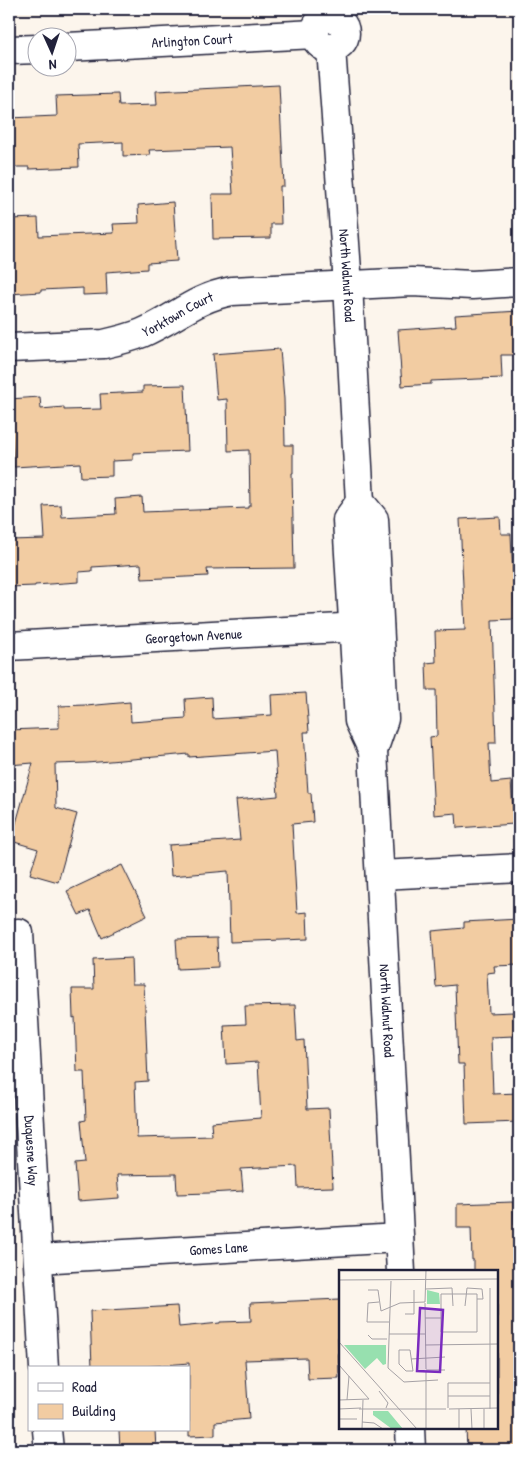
<svg xmlns="http://www.w3.org/2000/svg" width="528" height="1459" viewBox="0 0 528 1459" font-family="'Patrick Hand',sans-serif">
<style>
.building{fill:#f2cca2;stroke:#22223b}
.lines{fill:none;stroke-linecap:round;stroke-linejoin:round}
.minor-casing{stroke:#22223b;stroke-width:31}
.minor{stroke:#fff;stroke-width:28}
.labels{text-anchor:middle;stroke-width:4;stroke-linejoin:round;paint-order:stroke}
.street-label{font-size:14px;fill:#22223b;stroke:#fff}
.inset-road{fill:none;stroke:#a5a1a5;stroke-width:1}
.view{fill:#7b2cbf;fill-opacity:0.15;stroke:#7b2cbf;stroke-width:2.5}
.inset-edge{fill:none;stroke:#22223b;stroke-width:2.5}
</style>
<rect width="100%" height="100%" fill="#fcf5ec"/>
<filter id="ink" filterUnits="userSpaceOnUse"><feTurbulence type="fractalNoise" baseFrequency=".02" numOctaves="2"/><feDisplacementMap in="SourceGraphic" scale="10" xChannelSelector="R" yChannelSelector="G"/><feConvolveMatrix kernelMatrix="1 2 1 2 8 2 1 2 1" color-interpolation-filters="sRGB"/></filter>
<g filter="url(#ink)">
<g class="building">
<polygon points="279,85 284,186 280,186 281,224 271,224 271,238 213,239 212,194 233,194 230,147 149,150 150,155 123,156 123,142 78,144 79,167 29,169 29,167 9,167 9,118 57,116 56,96 118,94 119,106 157,105 156,91"/>
<polygon points="173,202 177,261 147,263 147,269 106,272 107,294 83,295 83,288 41,290 41,292 9,294 9,219 38,218 39,236 114,233 113,224 139,223 138,205"/>
<polygon points="519,311 519,355 501,355 502,378 431,381 431,384 402,386 398,330 456,326 455,315"/>
<polygon points="280,349 284,399 285,445 293,445 293,473 292,473 294,568 207,569 208,576 142,579 141,564 92,567 92,571 79,572 79,582 35,585 35,586 9,587 9,540 45,539 43,506 61,505 62,517 116,514 115,499 142,497 143,512 248,508 248,506 250,506 249,450 228,451 227,399 217,400 213,354"/>
<polygon points="185,385 188,451 133,453 133,460 112,461 112,476 81,477 80,463 14,467 11,427 9,428 9,399 40,397 41,409 64,407 64,410 101,409 100,394 143,392 143,386"/>
<polygon points="500,517 501,534 511,534 515,619 492,620 496,743 489,743 491,783 511,781 514,824 457,828 456,813 434,815 430,737 437,736 436,690 427,690 426,663 436,662 435,631 465,630 460,519"/>
<polygon points="306,693 309,732 304,732 308,793 311,793 313,822 292,824 297,913 307,912 308,939 230,942 228,871 171,876 169,845 240,840 236,800 278,796 275,751 189,757 189,754 87,763 55,764 56,808 77,814 58,882 30,874 38,849 11,841 33,763 9,765 9,730 59,728 59,706 86,705 86,706 130,702 131,722 186,718 185,699 212,697 213,719 272,715 271,695"/>
<polygon points="122,865 147,916 102,938 90,910 79,915 67,891"/>
<polygon points="519,919 519,965 494,966 495,972 487,973 489,1013 513,1012 514,1036 491,1037 493,1094 519,1093 519,1122 466,1124 464,1064 458,1064 455,985 436,987 432,931 464,928 464,922"/>
<polygon points="217,938 218,967 178,969 176,939"/>
<polygon points="131,958 132,984 144,984 148,1081 135,1082 137,1138 212,1136 211,1122 261,1118 258,1062 226,1064 224,1025 246,1024 245,1006 295,1005 297,1041 304,1040 307,1109 329,1108 333,1187 298,1188 297,1166 241,1169 243,1191 209,1193 177,1194 176,1174 117,1175 119,1198 78,1201 75,1164 85,1163 81,1121 86,1120 84,1072 77,1072 75,1017 73,1018 72,989 94,989 93,960"/>
<polygon points="513,1202 514,1224 519,1224 519,1450 467,1450 466,1428 497,1428 497,1272 474,1272 474,1260 472,1260 471,1228 457,1228 457,1204"/>
<polygon points="340,1299 340,1336 338,1336 339,1378 308,1379 307,1358 245,1360 249,1419 215,1422 215,1435 189,1436 189,1363 131,1368 92,1368 90,1311 177,1306 179,1327 220,1323 220,1322 251,1321 250,1303"/>
<polygon points="119,1430 155,1430 156,1450 120,1450"/>
</g>
<g class="lines">
<g class="minor-casing">
<g id="minor">
<circle cx="330" cy="33" r="15"/>
<path id="s1" d="M68,47L315,34"/>
<path id="s2" d="M331,48L348,285L360,502L374,519L384,719L373,751L401,1272"/>
<polyline points="9,50 38,49"/>
<path id="s3" d="M9,348L104,344C117,341 130,338 142,333C175,319 194,298 232,291L412,282L472,285L519,282"/>
<polyline points="360,502 347,520 359,721 373,751"/>
<path id="s4" d="M9,646L379,626"/>
<polyline points="380,875 519,868"/>
<path id="s5" d="M9,934L19,933L44,1368"/>
<path id="s6" d="M38,1259L399,1238"/>
<polyline points="410,1428 411,1450"/>
<polyline points="47,1430 49,1450"/>
</g>
</g>
<use href="#minor" class="minor"/>
</g>
</g>
<g class="labels">
<g class="street-label">
<text dy="5" stroke="none"><textPath href="#s1" startOffset="124">Arlington Court</textPath></text>
<text dy="5" stroke="none"><textPath href="#s2" startOffset="228">North Walnut Road</textPath></text>
<text dy="5" stroke="none"><textPath href="#s3" startOffset="175">Yorktown Court</textPath></text>
<text dy="5" stroke="none"><textPath href="#s4" startOffset="185">Georgetown Avenue</textPath></text>
<text dy="5" stroke="none"><textPath href="#s2" startOffset="971">North Walnut Road</textPath></text>
<text dy="5" stroke="none"><textPath href="#s5" startOffset="228">Duquesne Way</textPath></text>
<text dy="5" stroke="none"><textPath href="#s6" startOffset="181">Gomes Lane</textPath></text>
</g>
</g>
<g transform="translate(339 1270)">
<rect width="159" height="159" fill="#fcf5ec"/>
<path d="M88,20L100,23L101,34H88ZM5,75H47V94L44,95L38,88L26,99ZM34,141H49L64,159H53L34,145Z" fill="#97e0af"/>
<path class="inset-road" d="M2,0H27M0,10L159,9M52,11L49,98L65,112L99,110M151,18V139M86,19L113,18L114,36M29,20H39L42,41L61,33L86,32M102,24H138V62H102ZM40,32L29,33L28,52H50M86,32L87,0M86,33L87,99M126,36L128,18L143,19L144,29H138M66,44H75V20M86,48H102M50,64H86M29,65L33,69H48M0,72L78,159M86,75L159,74M60,80H71L74,101H67L60,94ZM72,89L106,87M0,95L30,129L0,130M87,100H106M87,101V159M40,121L49,133L47,138M109,126H151M8,130L10,106M109,138V113H151M0,139L22,138M20,139H107M110,139L159,138M120,139V159M132,139L133,159M0,149H18M23,152L35,153L44,159M23,159L24,130M145,159V139"/>
<path class="view" d="M81,38L104,40L101,102L78,101Z"/>
<rect width="159" height="159" class="inset-edge"/>
</g>
<rect width="528" height="1459" fill="none" stroke="#fff" stroke-width="30"/>
<rect x="15" y="15" width="498" height="1429" fill="none" stroke="#22223b" stroke-width="2" filter="url(#ink)"/>
<rect x="28" y="1366" width="162" height="65" fill="#ffffff" stroke="#a7a7b1"/>
<rect x="38" y="1383" width="25" height="8" fill="#ffffff" stroke="#a7a7b1"/>
<text x="72" y="1392" font-size="15" fill="#22223b">Road</text>
<rect x="38" y="1404" width="25" height="15" fill="#f2cca2" stroke="#a7a7b1"/>
<text x="72" y="1416" font-size="15" fill="#22223b">Building</text>
<g transform="translate(52 52) rotate(177)"><circle r="24" fill="#ffffff" stroke="#a7a7b1"/>
<path d="M0-4L9 19L0 12L-9 19Z" fill="#22223b"/>
<text y="-8" font-size="14" font-weight="bold" text-anchor="middle" fill="#22223b">N</text>
</g>
</svg>
